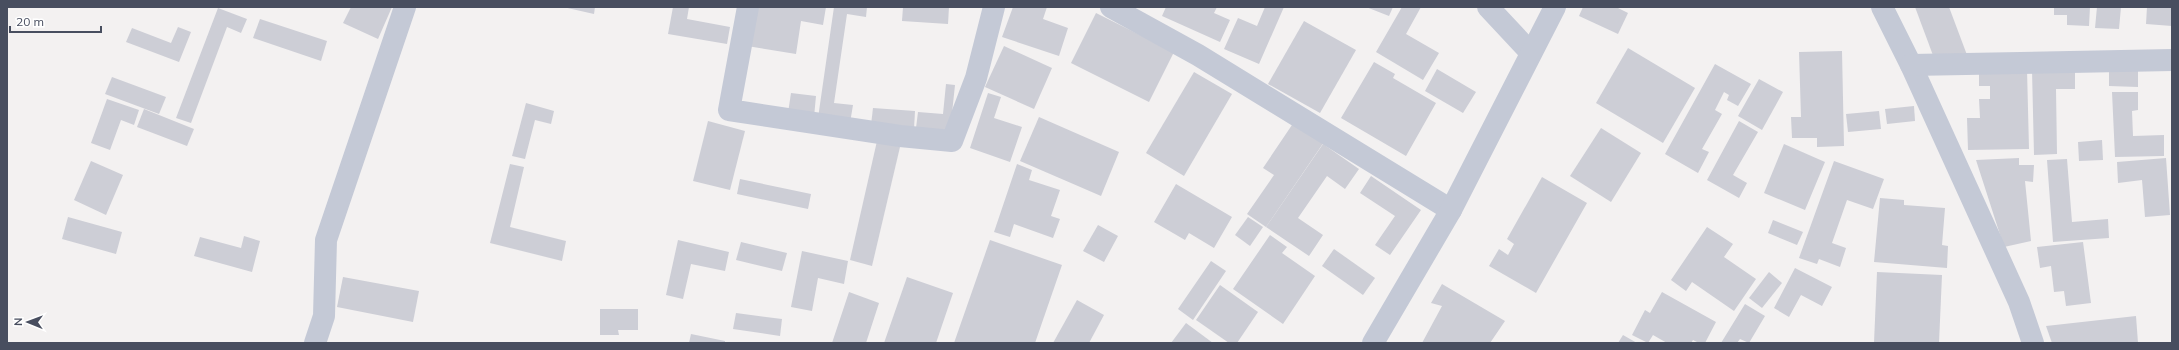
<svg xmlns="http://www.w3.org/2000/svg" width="2179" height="350" viewBox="0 0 2179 350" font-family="Mulish,sans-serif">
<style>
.building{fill:#cdced6}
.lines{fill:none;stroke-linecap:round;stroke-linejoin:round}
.street{stroke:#c4c9d6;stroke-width:22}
</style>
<rect width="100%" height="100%" fill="#f3f1f1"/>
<g class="building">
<polygon points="351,7 392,7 378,39 343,23"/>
<polygon points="563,7 595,7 594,14"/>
<polygon points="673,7 689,7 687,19 730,27 727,44 668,34"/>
<polygon points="754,7 826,7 823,25 801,21 796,54 747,46"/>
<polygon points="834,7 867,7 866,17 847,14 834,103 853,105 850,123 818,118"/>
<polygon points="903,7 949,7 948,24 902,21"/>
<polygon points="1013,7 1047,7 1043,19 1068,28 1059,56 1002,37"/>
<polygon points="1166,7 1217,7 1214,13 1230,20 1220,42 1162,16"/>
<polygon points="1265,7 1284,7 1259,64 1224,49 1238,18 1257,26"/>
<polygon points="1366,7 1393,7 1389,16"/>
<polygon points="1402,7 1421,7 1406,34 1439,53 1423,80 1376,52"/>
<polygon points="1583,7 1616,7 1628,13 1618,34 1579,16"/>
<polygon points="1915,7 1949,7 1967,55 1934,58"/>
<polygon points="2054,7 2090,7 2089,26 2067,25 2067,15 2054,15"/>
<polygon points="2097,7 2121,7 2119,29 2095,28"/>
<polygon points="2147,7 2172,7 2172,26 2146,24"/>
<polygon points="218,8 247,19 241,33 227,27 191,123 176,118"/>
<polygon points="1096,13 1174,52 1149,102 1071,63"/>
<polygon points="260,19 327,41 321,61 253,38"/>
<polygon points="1304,21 1356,50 1320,113 1268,84"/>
<polygon points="178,27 191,32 179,62 126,42 132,28 171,43"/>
<polygon points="1004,46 1052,68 1034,109 985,87"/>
<polygon points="1628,48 1695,88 1663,143 1596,103"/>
<polygon points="1842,51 1844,146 1817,147 1817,138 1792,138 1791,117 1801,117 1799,52"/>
<polygon points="1374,62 1395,74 1393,78 1436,103 1406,156 1341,118"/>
<polygon points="1715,64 1751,84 1738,106 1727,100 1729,95 1724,92 1715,110 1722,114 1702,149 1709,152 1698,173 1665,154"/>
<polygon points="2109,64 2138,64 2138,87 2109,86"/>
<polygon points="1437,69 1476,92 1463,113 1425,91"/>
<polygon points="2027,69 2029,149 1968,150 1967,118 1980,118 1979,99 1990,99 1990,86 1979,86 1979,70"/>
<polygon points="2075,69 2075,89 2056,89 2057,154 2034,155 2032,70"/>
<polygon points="1194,72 1232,94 1184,176 1146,153"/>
<polygon points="112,77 166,97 159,114 105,94"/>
<polygon points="1759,79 1783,92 1762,130 1738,116"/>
<polygon points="946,84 955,85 950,132 916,128 918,112 943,114"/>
<polygon points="2112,92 2138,92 2138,110 2132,111 2133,136 2164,135 2164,156 2115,157"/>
<polygon points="791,93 816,96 814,117 788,113"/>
<polygon points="988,93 1001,97 994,118 1022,127 1010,162 970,148"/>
<polygon points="107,99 139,110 134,125 121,120 110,150 91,143"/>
<polygon points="526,103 554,111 551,124 535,120 525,159 512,156"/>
<polygon points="1914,106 1915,121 1887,124 1885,109"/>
<polygon points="873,108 915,111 914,129 871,125"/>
<polygon points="144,109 194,129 187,146 137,127"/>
<polygon points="1879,111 1881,129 1848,132 1846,114"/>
<polygon points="1039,117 1119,152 1101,196 1020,161"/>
<polygon points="708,121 745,131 730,190 693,181"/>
<polygon points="1739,121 1758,132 1733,175 1747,183 1739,198 1707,180"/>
<polygon points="1294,122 1324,142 1266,227 1247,214 1274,175 1263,168"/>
<polygon points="1601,128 1641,153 1611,202 1570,176"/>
<polygon points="2102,140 2103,160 2079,161 2078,142"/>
<polygon points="877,141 900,147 872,266 850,260"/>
<polygon points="1323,144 1359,169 1345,189 1327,176 1298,218 1323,235 1309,256 1266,227"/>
<polygon points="1784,144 1825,162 1805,210 1764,193"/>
<polygon points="2019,158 2019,165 2034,165 2033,182 2025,181 2031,241 2004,247 1976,160"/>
<polygon points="2166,158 2170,215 2145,217 2142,180 2118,183 2117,162"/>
<polygon points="2067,159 2072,222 2108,219 2109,238 2053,242 2047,160"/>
<polygon points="91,161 123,175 106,215 74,200"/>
<polygon points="1834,161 1884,179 1873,209 1847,200 1832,243 1846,248 1840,267 1819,259 1817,264 1799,258"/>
<polygon points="510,164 524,167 510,227 566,241 562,261 490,243"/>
<polygon points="1017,164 1032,170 1029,180 1060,190 1051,216 1060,219 1053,238 1014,224 1010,237 994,232"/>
<polygon points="1371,176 1421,210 1390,255 1375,245 1395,216 1360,193"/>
<polygon points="1542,177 1587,203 1536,293 1489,266 1499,249 1508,255 1514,244 1507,239"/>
<polygon points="740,179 811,194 808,209 737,194"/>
<polygon points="1176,184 1232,217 1214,248 1189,233 1185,240 1154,222"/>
<polygon points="1880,198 1904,200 1904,205 1945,208 1942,245 1948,246 1947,268 1874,262"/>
<polygon points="68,217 122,232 116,254 62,239"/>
<polygon points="1248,217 1263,227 1250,246 1235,235"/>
<polygon points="1773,220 1803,232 1797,245 1768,233"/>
<polygon points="1098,225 1118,236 1104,262 1083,251"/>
<polygon points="1707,227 1733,244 1724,257 1756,279 1734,311 1692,282 1686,291 1671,280"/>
<polygon points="1270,235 1287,247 1282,253 1315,276 1283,324 1233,289"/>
<polygon points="244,236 260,241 252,272 194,256 200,237 241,248"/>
<polygon points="678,240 729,252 725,271 691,264 683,299 666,295"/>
<polygon points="990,240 1062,265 1035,343 954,343"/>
<polygon points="741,242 787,253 782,271 736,260"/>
<polygon points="2083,242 2091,303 2066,306 2064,291 2054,292 2051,266 2040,268 2037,247"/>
<polygon points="1334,249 1375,278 1363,295 1322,266"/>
<polygon points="802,251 848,261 844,284 818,278 812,311 791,307"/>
<polygon points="1211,261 1226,271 1193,320 1178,309"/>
<polygon points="1795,268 1832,287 1822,306 1801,295 1789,317 1774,308"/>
<polygon points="1769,272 1782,283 1762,308 1749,298"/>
<polygon points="1877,272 1942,275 1939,343 1874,343"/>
<polygon points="343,277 419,291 413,322 337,307"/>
<polygon points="907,277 953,293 936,343 884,343"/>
<polygon points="1442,284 1505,321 1490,343 1422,343 1442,306 1431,303"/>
<polygon points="1220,285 1258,312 1237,343 1229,343 1196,320"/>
<polygon points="849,292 879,303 866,343 832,343"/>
<polygon points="1662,292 1716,322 1705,343 1699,343 1693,340 1691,343 1667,343 1653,335 1648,343 1632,335 1645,310 1650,313"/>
<polygon points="1077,300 1104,315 1089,343 1053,343"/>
<polygon points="1745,304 1765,316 1749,343 1740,339 1737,343 1721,343"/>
<polygon points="600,309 638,309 638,330 618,330 619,335 600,335"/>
<polygon points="736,313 782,319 780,336 733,329"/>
<polygon points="2136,316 2138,343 2052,343 2046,326"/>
<polygon points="1186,323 1213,343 1171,343"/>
<polygon points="691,334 725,341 725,343 689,343"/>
<polygon points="1623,335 1637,343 1618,343"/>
</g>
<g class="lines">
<g class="street">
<polyline points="748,7 729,110 900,136 952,141 976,78 994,7"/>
<polyline points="1111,7 1198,55 1451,210"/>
<polyline points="1488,7 1531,53"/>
<polyline points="1882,7 1911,65 2019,302 2033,343"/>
<polyline points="1911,65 2172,60"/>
<polyline points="315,343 324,316 326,240 405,7"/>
<polyline points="1373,343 1451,210 1555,7"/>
</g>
</g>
<rect width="2179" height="350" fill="none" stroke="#484e5f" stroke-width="16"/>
<g transform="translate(28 322) rotate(271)" stroke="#ffffff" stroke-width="3" paint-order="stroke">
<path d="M0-3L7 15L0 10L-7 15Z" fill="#484e5f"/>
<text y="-6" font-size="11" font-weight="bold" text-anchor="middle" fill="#484e5f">N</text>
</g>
<path d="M10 26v6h91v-6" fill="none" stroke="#484e5f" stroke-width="2"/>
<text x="16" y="26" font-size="12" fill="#484e5f" stroke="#ffffff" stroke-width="3" paint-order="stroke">20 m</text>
</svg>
